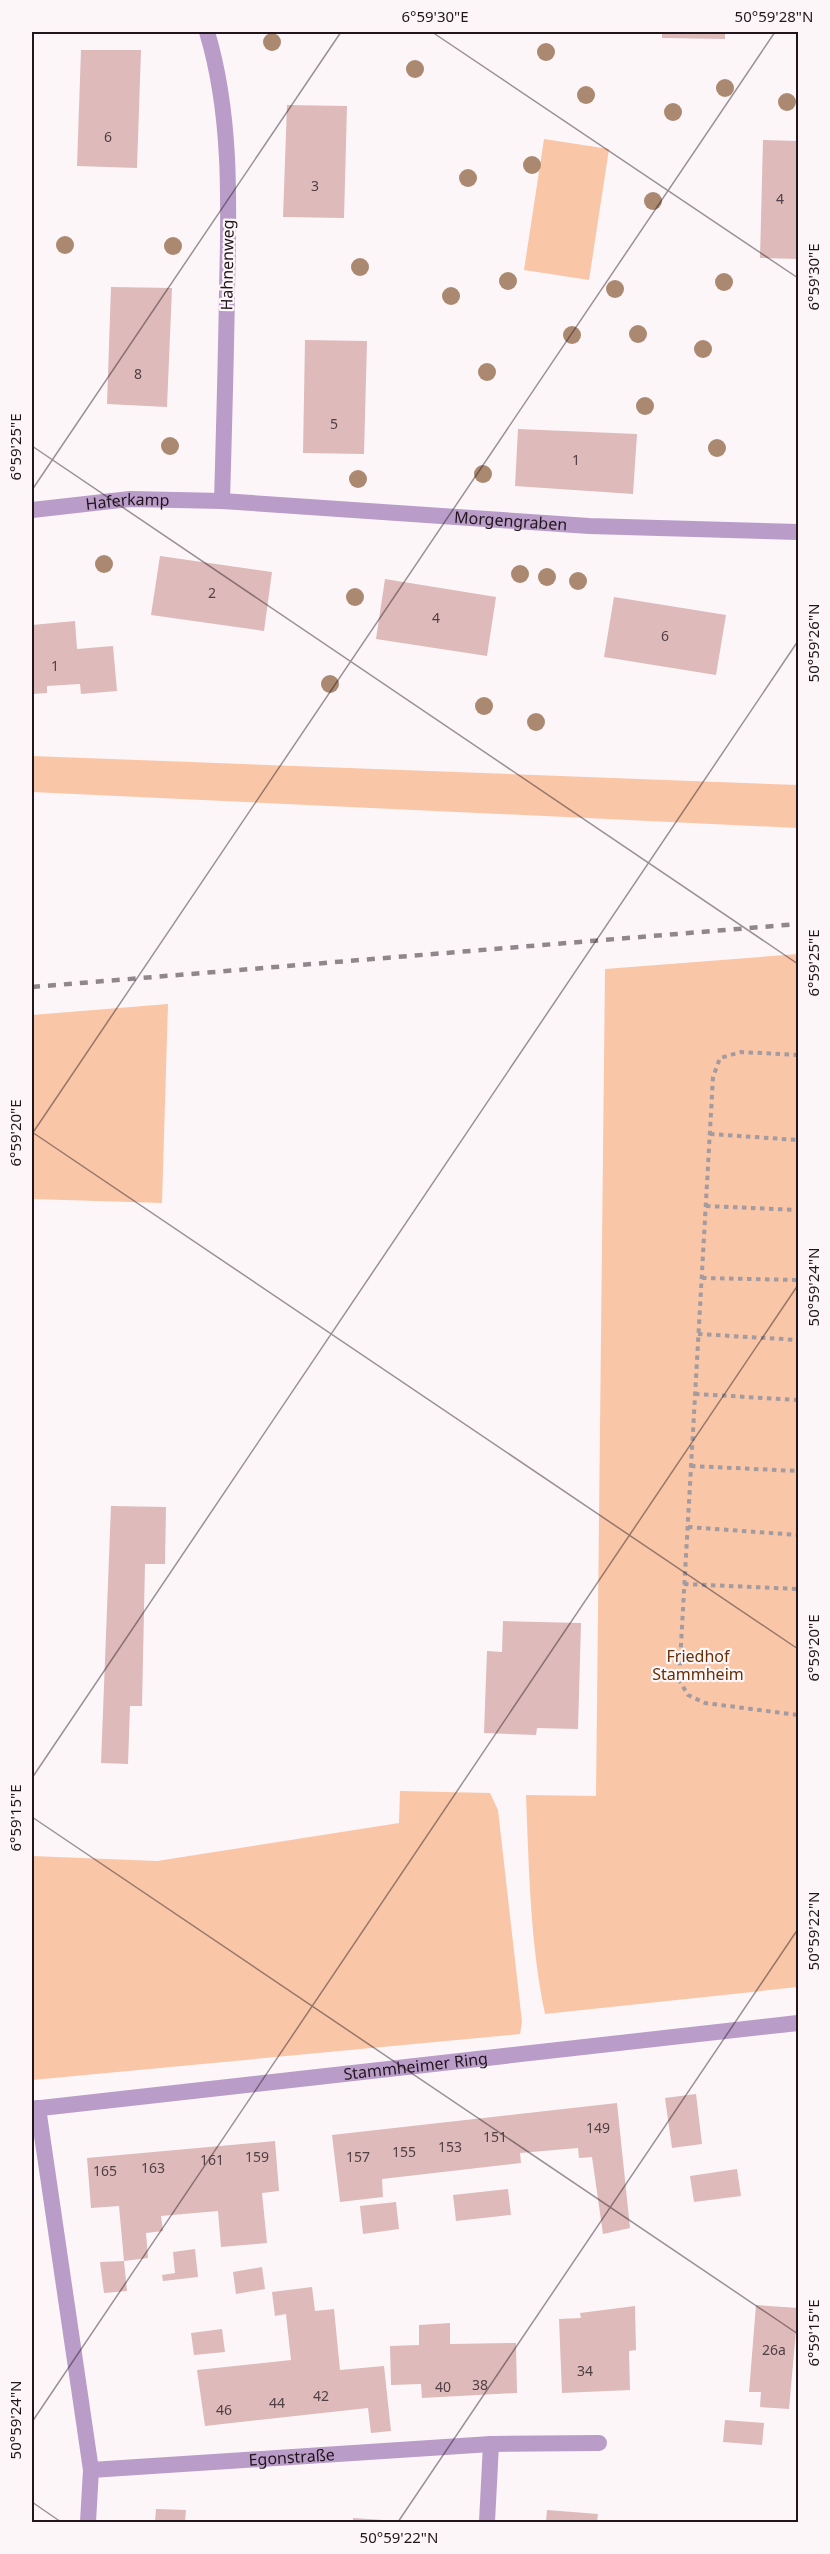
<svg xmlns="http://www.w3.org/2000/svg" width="830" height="2554" viewBox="0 0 830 2554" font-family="'Noto Sans',sans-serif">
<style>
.green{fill:#f9c6a8}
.building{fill:#debaba}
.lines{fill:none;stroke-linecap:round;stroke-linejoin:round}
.path{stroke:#a39b9f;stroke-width:4;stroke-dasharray:4.5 4.5;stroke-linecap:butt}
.minor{stroke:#b99cc8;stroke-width:16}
.tertiary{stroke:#b99cc8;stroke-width:16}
.rail{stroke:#90878c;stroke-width:4.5;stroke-dasharray:8 8;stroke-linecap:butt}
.tree{fill:#ab8970}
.ticks{fill:none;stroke:#21161c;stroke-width:1.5;stroke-opacity:0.45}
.labels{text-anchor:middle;stroke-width:4.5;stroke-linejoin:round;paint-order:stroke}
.number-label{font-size:14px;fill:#503f44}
.street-label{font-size:16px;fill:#21161c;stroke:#fcf6f9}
.park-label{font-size:16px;fill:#692f00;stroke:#fcf6f9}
.neatline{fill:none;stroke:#21161c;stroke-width:2}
.ticks-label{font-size:15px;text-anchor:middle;fill:#21161c}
</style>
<rect width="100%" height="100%" fill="#fcf6f9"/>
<g class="green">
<polygon points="544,139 609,149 589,280 524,270"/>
<polygon points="32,756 798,785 798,828 32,792"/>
<path d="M798,954V1987L545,2014C530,1942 529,1868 526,1795L596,1796L605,969Z"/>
<polygon points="168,1004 162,1203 32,1199 32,1015"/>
<polygon points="400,1791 490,1793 498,1810 522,2022 520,2034 32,2080 32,1856 157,1861 399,1823"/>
</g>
<g class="building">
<polygon points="662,32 725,32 725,39 662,38"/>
<polygon points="81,50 141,50 137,168 77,166"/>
<polygon points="287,105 347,106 344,218 283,217"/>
<polygon points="763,140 798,141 798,259 760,258"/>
<polygon points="111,287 172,288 167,407 107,404"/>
<polygon points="305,340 367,341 364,454 303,453"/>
<polygon points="518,429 637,434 633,494 515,486"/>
<polygon points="160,556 272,572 264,631 151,615"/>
<polygon points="385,579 496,597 487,656 376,639"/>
<polygon points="614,597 726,615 716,675 604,657"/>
<polygon points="75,621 77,649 113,646 117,691 81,694 80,684 47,686 47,693 32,694 32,625"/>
<polygon points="111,1506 166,1507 165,1564 145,1564 142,1706 130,1706 128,1764 101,1763"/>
<polygon points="503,1621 581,1623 578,1729 537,1728 536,1735 484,1733 487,1651 502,1652"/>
<polygon points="696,2094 702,2144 672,2148 665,2098"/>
<polygon points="617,2103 630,2228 603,2234 592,2157 579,2158 578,2148 520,2153 521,2163 382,2179 383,2197 340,2202 332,2135"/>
<polygon points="275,2141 279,2191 262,2193 267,2243 221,2247 218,2211 161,2216 163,2231 146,2233 148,2258 124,2261 119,2206 91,2208 87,2158"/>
<polygon points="737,2169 741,2196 694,2202 690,2176"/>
<polygon points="508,2189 511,2215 456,2221 453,2195"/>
<polygon points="396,2202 399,2229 363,2234 360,2206"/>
<polygon points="195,2249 198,2277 163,2281 162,2275 175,2273 173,2252"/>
<polygon points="124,2261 127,2291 104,2293 100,2262"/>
<polygon points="262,2267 265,2289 236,2294 233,2272"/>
<polygon points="312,2287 315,2311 334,2309 340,2370 384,2366 391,2431 371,2433 368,2408 205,2426 197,2370 291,2360 286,2314 275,2316 272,2292"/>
<polygon points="756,2305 798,2308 789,2409 760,2407 761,2392 749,2392"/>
<polygon points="635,2306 636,2350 629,2351 630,2390 562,2393 559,2319 581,2318 580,2313"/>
<polygon points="450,2323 450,2344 516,2343 517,2393 422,2398 421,2384 391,2385 390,2346 419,2345 419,2325"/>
<polygon points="222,2329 225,2352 194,2355 191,2333"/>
<polygon points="725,2420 764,2423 762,2445 723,2442"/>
<polygon points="156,2509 186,2510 185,2522 155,2522"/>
<polygon points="547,2510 598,2514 597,2522 546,2522"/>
<polygon points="353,2518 399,2521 399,2522 353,2522"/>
</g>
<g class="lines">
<g class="path">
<polyline points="798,1055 741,1052 720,1058 713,1077 679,1680 688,1695 705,1703 798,1715"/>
<polyline points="710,1134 798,1140"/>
<polyline points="706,1206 798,1210"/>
<polyline points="702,1278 798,1280"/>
<polyline points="698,1334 798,1340"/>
<polyline points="695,1394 798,1400"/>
<polyline points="691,1466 798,1471"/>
<polyline points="688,1527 798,1535"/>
<polyline points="684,1584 798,1589"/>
</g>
<g class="minor">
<path d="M207,32C232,115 229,205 227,291C226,361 224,431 222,501"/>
<path id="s1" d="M32,510L130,499L222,501L589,526L798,532"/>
<polyline points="38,2108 91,2470 88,2522"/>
<path id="s2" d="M91,2470L491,2444L599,2443"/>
<polyline points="487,2522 491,2444"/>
</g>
<path class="tertiary" id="s3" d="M32,2109L798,2023"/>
<polyline class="rail" points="32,987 798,924"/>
</g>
<g class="tree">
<circle cx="272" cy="42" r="9"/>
<circle cx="546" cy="52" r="9"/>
<circle cx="415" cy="69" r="9"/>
<circle cx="725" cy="88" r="9"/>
<circle cx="586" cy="95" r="9"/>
<circle cx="787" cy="102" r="9"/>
<circle cx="673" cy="112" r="9"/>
<circle cx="532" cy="165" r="9"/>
<circle cx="468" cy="178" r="9"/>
<circle cx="653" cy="201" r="9"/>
<circle cx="65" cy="245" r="9"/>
<circle cx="173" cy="246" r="9"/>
<circle cx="360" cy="267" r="9"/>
<circle cx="508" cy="281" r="9"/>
<circle cx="724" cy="282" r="9"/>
<circle cx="615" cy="289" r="9"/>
<circle cx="451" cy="296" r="9"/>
<circle cx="638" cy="334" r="9"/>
<circle cx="572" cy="335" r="9"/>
<circle cx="703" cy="349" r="9"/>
<circle cx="487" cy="372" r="9"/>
<circle cx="645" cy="406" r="9"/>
<circle cx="170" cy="446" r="9"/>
<circle cx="717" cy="448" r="9"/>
<circle cx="483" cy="474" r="9"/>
<circle cx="358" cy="479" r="9"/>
<circle cx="104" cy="564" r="9"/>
<circle cx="520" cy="574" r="9"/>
<circle cx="547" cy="577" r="9"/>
<circle cx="578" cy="581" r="9"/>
<circle cx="355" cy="597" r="9"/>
<circle cx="330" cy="684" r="9"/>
<circle cx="484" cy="706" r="9"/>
<circle cx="536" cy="722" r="9"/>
</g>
<path class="ticks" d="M432,32L798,278M32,446L798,964M32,490L341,32M32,1132L798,1649M32,1134L775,32M32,1778L798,641M32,1817L798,2334M32,2422L798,1285M32,2502L61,2522M398,2522L798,1929"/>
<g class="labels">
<g class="number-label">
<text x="108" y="142">6</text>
<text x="315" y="191">3</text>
<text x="780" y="204">4</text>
<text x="138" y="379">8</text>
<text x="334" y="429">5</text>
<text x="576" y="465">1</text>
<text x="212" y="598">2</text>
<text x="436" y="623">4</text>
<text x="665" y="641">6</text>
<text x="55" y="671">1</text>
<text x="598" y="2133">149</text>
<text x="495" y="2142">151</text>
<text x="450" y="2152">153</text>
<text x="404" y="2157">155</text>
<text x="257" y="2162">159</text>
<text x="358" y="2162">157</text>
<text x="212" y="2165">161</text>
<text x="153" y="2173">163</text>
<text x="105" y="2176">165</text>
<text x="774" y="2355">26a</text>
<text x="585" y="2376">34</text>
<text x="480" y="2390">38</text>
<text x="443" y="2392">40</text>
<text x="321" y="2401">42</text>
<text x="277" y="2408">44</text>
<text x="224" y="2415">46</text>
</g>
<g class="street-label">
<text transform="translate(227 265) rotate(-89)" y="6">Hahnenweg</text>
<text dy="6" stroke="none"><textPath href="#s1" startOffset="96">Haferkamp</textPath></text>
<text dy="6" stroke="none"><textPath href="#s1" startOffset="480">Morgengraben</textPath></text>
<text dy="6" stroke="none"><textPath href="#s3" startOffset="386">Stammheimer Ring</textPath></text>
<text dy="6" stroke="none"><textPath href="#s2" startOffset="201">Egonstraße</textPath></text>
</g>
<g class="park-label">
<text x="698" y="1662">Friedhof<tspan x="698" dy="18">Stammheim</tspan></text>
</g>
</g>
<rect width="830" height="2554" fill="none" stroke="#fcf6f9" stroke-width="66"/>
<rect x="33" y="33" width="764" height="2488" class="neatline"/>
<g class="ticks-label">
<text x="435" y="22">6°59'30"E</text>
<text x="774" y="22">50°59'28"N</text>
<text transform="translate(814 277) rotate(-90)" y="5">6°59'30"E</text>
<text transform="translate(16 447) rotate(-90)" y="5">6°59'25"E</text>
<text transform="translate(814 643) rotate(-90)" y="5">50°59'26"N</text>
<text transform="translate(814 963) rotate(-90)" y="5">6°59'25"E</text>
<text transform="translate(16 1133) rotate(-90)" y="5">6°59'20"E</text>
<text transform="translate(814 1287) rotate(-90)" y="5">50°59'24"N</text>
<text transform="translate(814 1648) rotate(-90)" y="5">6°59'20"E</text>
<text transform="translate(16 1818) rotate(-90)" y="5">6°59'15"E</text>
<text transform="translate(814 1931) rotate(-90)" y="5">50°59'22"N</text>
<text transform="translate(814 2333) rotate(-90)" y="5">6°59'15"E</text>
<text transform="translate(16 2420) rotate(-90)" y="5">50°59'24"N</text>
<text x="399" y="2543">50°59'22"N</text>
</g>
</svg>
